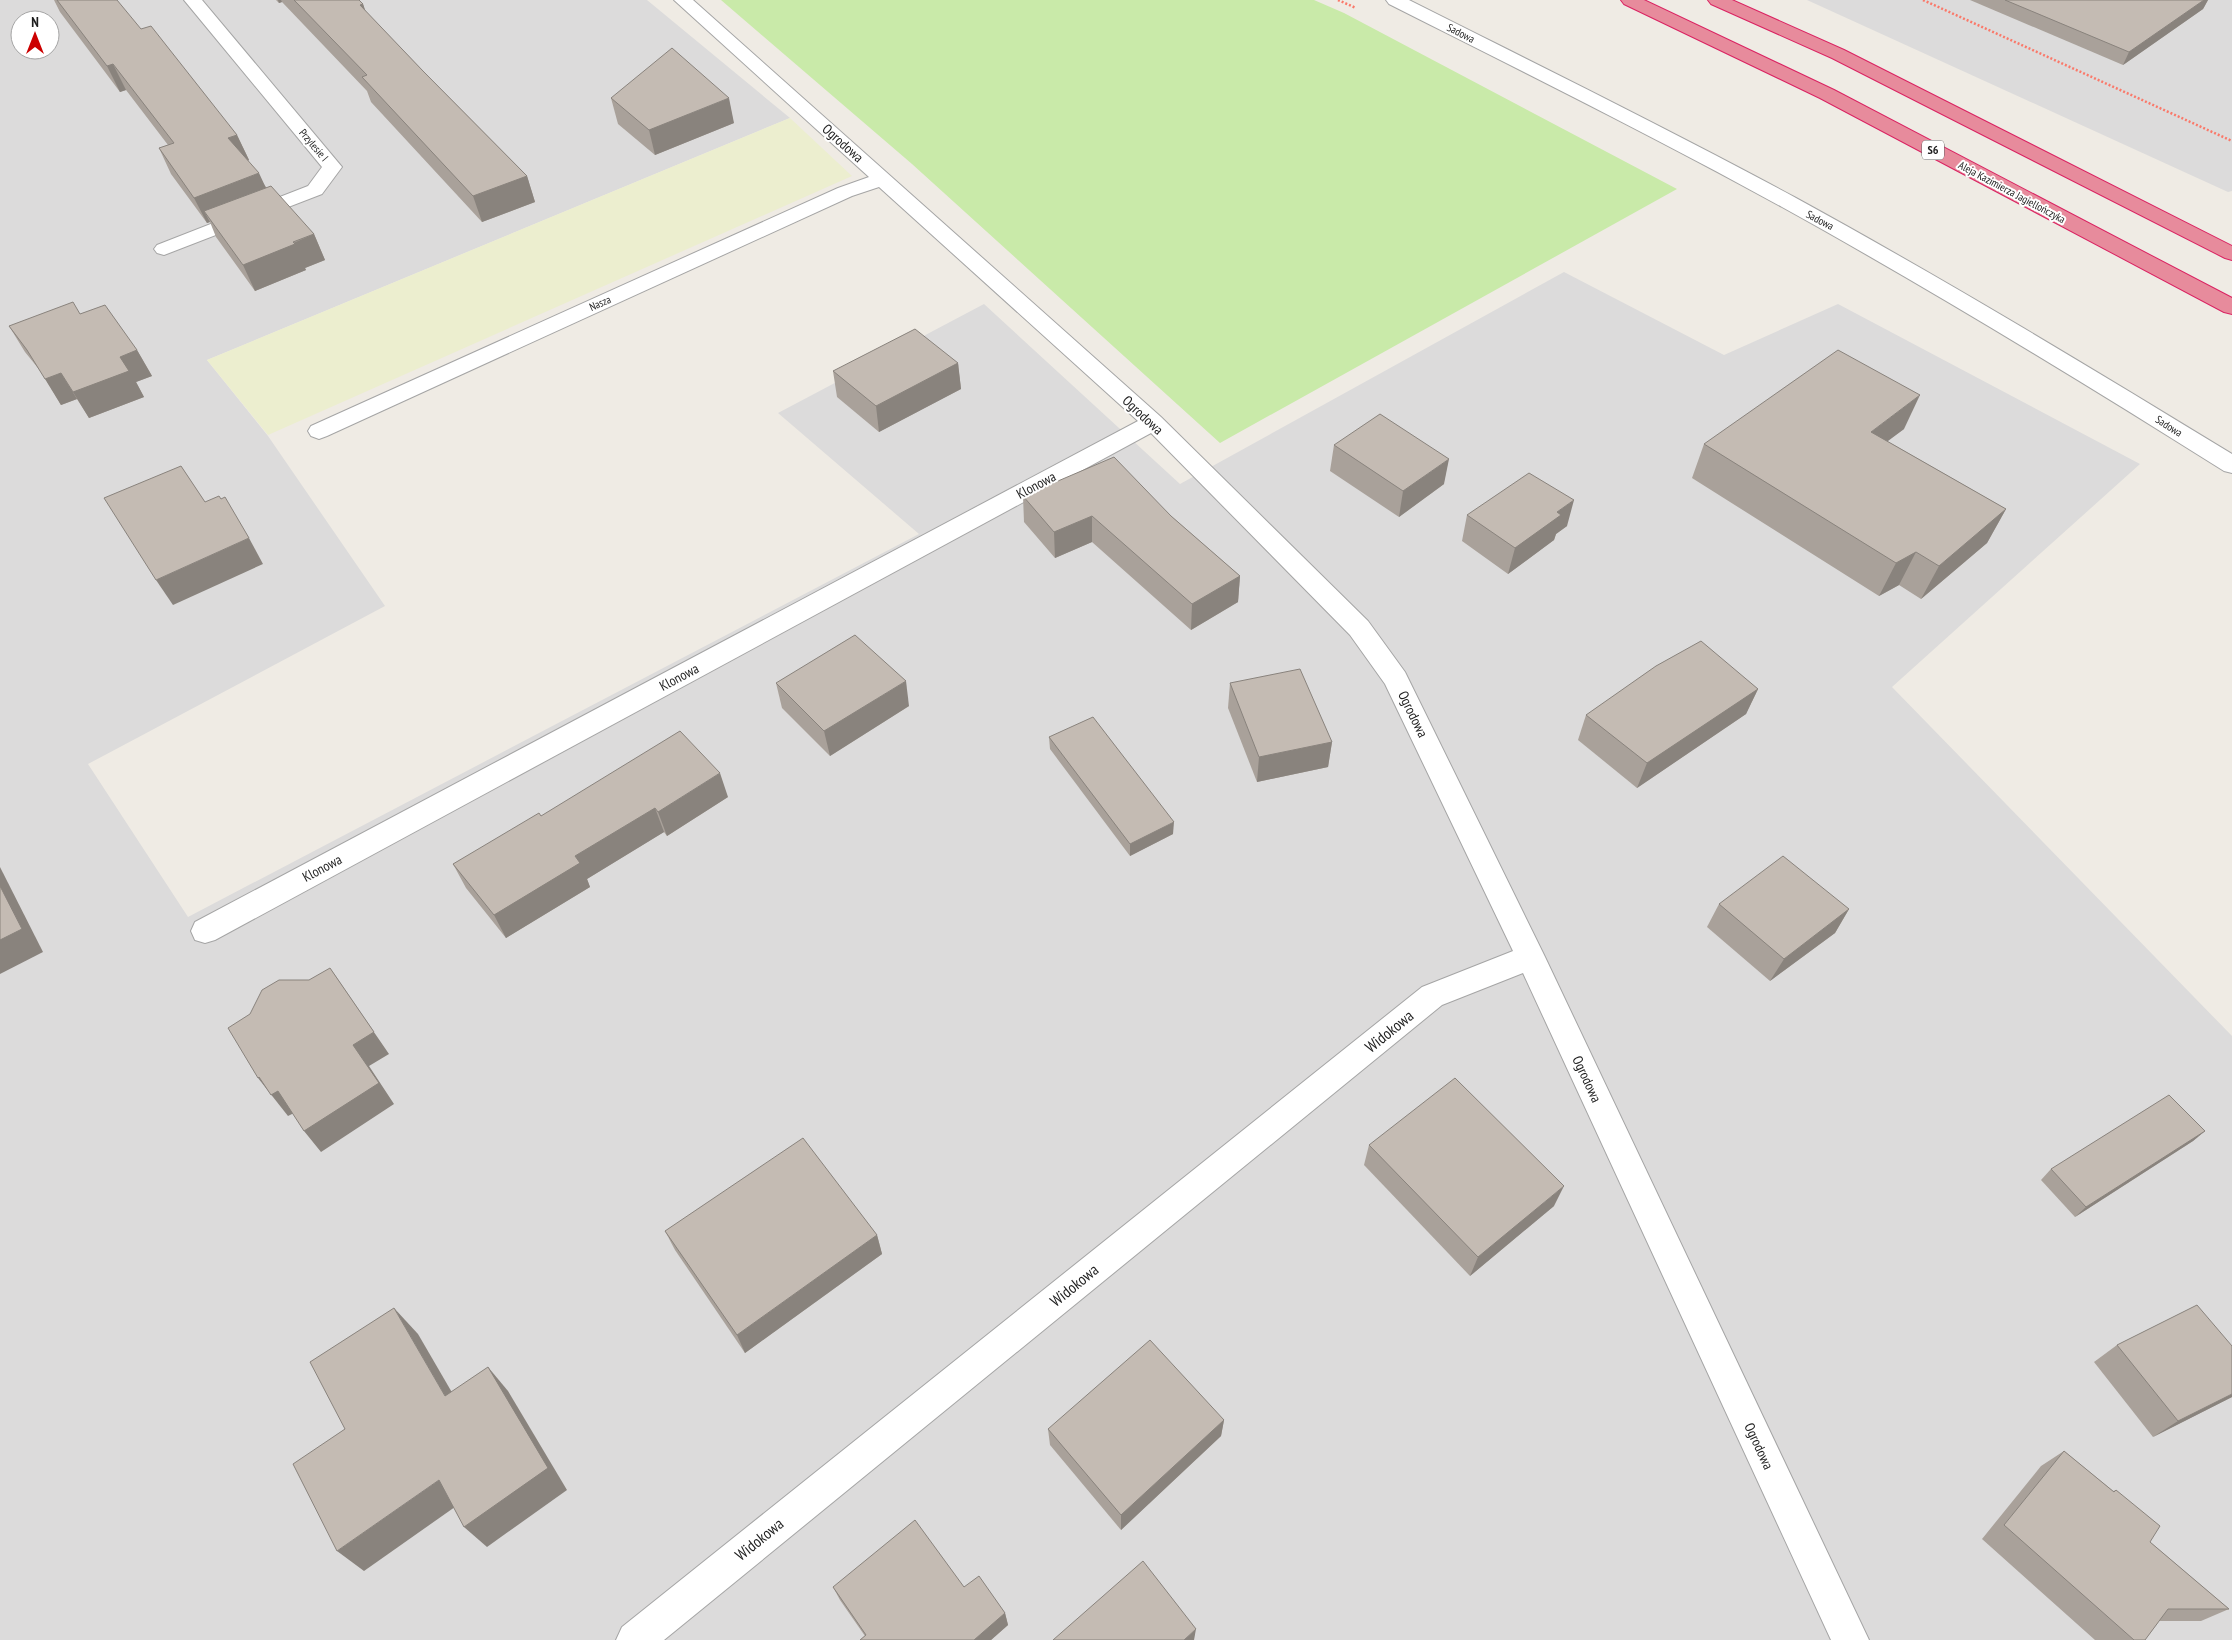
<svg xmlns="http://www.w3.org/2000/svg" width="2232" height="1640" viewBox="0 0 2232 1640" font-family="'PT Sans Narrow',sans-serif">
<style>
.residential{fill:#dcdbdb;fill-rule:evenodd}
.farmland{fill:#eceecf}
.grass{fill:#c9eaa9}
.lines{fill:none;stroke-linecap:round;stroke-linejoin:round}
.minor-casing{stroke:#a5a5a5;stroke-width:2}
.highway-casing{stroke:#da2362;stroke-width:2}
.path{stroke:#fa796a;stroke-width:2.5;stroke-dasharray:2 2;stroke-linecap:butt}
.minor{fill:#fff;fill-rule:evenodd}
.highway{fill:#e78b9c;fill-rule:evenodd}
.wall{fill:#a9a19a}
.shaded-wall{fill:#89837d}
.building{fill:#c4bbb3;stroke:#89837d}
.labels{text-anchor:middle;stroke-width:4;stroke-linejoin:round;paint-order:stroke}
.far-street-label{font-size:11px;fill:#1e1e1e;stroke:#fff}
.shield{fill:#fff;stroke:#626262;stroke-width:1}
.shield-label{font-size:12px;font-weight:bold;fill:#1e1e1e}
.street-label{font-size:14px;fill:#1e1e1e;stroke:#fff}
.near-street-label{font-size:16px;fill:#1e1e1e;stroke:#fff}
</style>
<rect width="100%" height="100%" fill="#efebe4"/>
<g class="residential">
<path d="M0,0H647L790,118L207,360L268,436L385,606L88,764L188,917L919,534L778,413L984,304L1180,484L1564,272L1724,355L1838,304L2140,464L1892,687L2232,1036V1640H0ZM20,20H50V50H20Z"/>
<polygon points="1807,0 2232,0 2232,191 2228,192"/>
</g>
<polygon class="farmland" points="790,118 852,176 268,435 207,360"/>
<polygon class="grass" points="721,0 1314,0 1344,13 1677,189 1220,443 912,164"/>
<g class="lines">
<g class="minor-casing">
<g id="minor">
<polygon points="184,0 202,0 342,167 322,194 164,255 157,253 154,249 157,245 308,186 322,167"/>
<polygon points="674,0 693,0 1161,417 1368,621 1405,672 1545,957 1869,1640 1831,1640 1523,973 1442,1005 664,1640 616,1640 622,1627 1422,987 1513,951 1385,684 1350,635 1151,433 215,940 205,943 195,940 191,931 195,922 1138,421 879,187 852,196 327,436 319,439 311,436 308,431 311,426 838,188 869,177"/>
<path d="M1386,0H1409C1538,65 1669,129 1796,198C1944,279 2088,366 2232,454V473L2224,471C2078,379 1932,290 1782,207C1653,136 1520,70 1389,4Z"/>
</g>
</g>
<g class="highway-casing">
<g id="highway">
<polygon points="1621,0 1644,0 1834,90 2232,298 2232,314 2224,312 1820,98 1624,4"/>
<polygon points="1708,0 1732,0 1844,50 2232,246 2232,260 2225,258 1832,58 1711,4"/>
</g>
</g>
<g class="path">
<polyline points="1338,0 1356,8"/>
<polyline points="1923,0 2232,141"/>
</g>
<use href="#minor" class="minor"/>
<use href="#highway" class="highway"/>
</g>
<g class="wall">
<polygon points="54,0 57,0 141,29 237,135 249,160 248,161 266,187 314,234 325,260 305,268 306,270 255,291 216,237 210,222 207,223 171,174 159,148 168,145 126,90 120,92 60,12"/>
<polygon points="276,0 359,0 363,4 365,11 423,71 527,176 535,202 482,222 371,102 367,91 282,2 279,3"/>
<polygon points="1970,0 2208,0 2203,9 2123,65"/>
<polygon points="611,98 734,123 655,155 618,124"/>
<polygon points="80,314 137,350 152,376 136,382 144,397 89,418 77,399 61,405 42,373 25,352 9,326"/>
<polygon points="958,363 961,389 879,432 837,397 833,371"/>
<polygon points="1904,429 1887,441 2006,509 1987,543 1921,599 1899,585 1879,596 1692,478 1704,444"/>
<polygon points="1334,445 1444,484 1399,517 1330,471"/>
<polygon points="1023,496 1171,516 1240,576 1238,602 1191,630 1092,542 1055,558 1024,522"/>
<polygon points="1467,515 1567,526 1556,534 1554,540 1508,574 1462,541"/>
<polygon points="776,683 909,706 830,756 782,708"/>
<polygon points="1230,683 1332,742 1328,767 1257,782 1228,708"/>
<polygon points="1758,689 1746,714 1637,788 1578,740 1586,715"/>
<polygon points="1049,737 1173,834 1130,856 1050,749"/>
<polygon points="728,797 667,836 664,832 587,879 590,887 506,938 466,888 453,864 541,816"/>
<polygon points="1719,904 1849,909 1835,933 1770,981 1707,927"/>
<polygon points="2205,1131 2193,1141 2075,1217 2041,1180 2051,1169"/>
<polygon points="1369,1145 1554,1206 1470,1276 1364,1165"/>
<polygon points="665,1231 877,1235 882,1254 745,1353 675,1250"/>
<polygon points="2117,1345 2232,1397 2153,1437 2094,1362"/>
<polygon points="1224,1420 1221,1436 1121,1530 1050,1445 1048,1429"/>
<polygon points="2064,1451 2113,1491 2116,1490 2150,1542 2229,1609 2201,1621 2159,1621 2145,1640 2095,1640 1982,1539 2041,1466"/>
<polygon points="833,1587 964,1587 1005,1613 1008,1625 991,1640 860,1640 865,1636 840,1600"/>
</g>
<g class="shaded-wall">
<polygon points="278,0 281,0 282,2 279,3"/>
<polygon points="2204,0 2208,0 2203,9 2123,65 2129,52"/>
<polygon points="363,4 372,29 360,5"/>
<polygon points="113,64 126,90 120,92 107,66"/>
<polygon points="729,98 734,123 655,155 649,130"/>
<polygon points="237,135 249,160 240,164 228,138"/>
<polygon points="259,173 271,199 204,211 210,222 207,223 194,198"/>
<polygon points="527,176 535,202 482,222 473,196"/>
<polygon points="314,234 325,260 305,268 306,270 255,291 243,265"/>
<polygon points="137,350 152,376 136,382 144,397 89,418 73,392 120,357"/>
<polygon points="958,363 961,389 879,432 876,406"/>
<polygon points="61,373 77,399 61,405 45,379"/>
<polygon points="1920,395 1904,429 1856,465 1871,432"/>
<polygon points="1449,459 1444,484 1399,517 1403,491"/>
<polygon points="1574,500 1567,526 1556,534 1554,540 1508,574 1515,548 1557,512"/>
<polygon points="2006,509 1987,543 1921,599 1939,566"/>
<polygon points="1092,516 1092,542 1055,558 1054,532"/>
<polygon points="249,538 263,564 173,605 156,580"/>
<polygon points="1916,552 1899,585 1879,596 1896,563"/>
<polygon points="1240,576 1238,602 1191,630 1192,604"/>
<polygon points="906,681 909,706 830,756 824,731"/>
<polygon points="1758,689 1746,714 1637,788 1647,763"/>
<polygon points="1332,742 1328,767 1257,782 1259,757"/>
<polygon points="720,773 728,797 667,836 658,812"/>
<polygon points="655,808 664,832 587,879 590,887 506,938 494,915 575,856"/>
<polygon points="1174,822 1173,834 1130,856 1130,844"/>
<polygon points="0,867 43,952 0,974"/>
<polygon points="1849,909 1835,933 1770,981 1784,959"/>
<polygon points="330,968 389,1054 369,1066 394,1104 321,1152 304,1131 353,1045"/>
<polygon points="259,1077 278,1091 296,1112 288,1116 258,1078"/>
<polygon points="2205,1131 2193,1141 2075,1217 2086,1207"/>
<polygon points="1564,1186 1554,1206 1470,1276 1478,1257"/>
<polygon points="877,1235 882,1254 745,1353 737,1335"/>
<polygon points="394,1308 418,1334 468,1420 445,1396"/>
<polygon points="488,1367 508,1391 567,1490 487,1547 464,1527"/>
<polygon points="2232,1394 2232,1397 2153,1437 2178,1421"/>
<polygon points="1224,1420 1221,1436 1121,1530 1121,1515"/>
<polygon points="439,1480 462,1502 364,1571 337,1551"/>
<polygon points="1005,1613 1008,1625 991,1640 974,1640"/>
<polygon points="1196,1629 1194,1640 1184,1640"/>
</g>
<g class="building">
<polygon points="57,0 117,0 141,29 151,26 237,135 228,138 259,173 194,198 159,148 174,143 113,64 107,66"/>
<polygon points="294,0 359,0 363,4 360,5 423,71 527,176 473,196 362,77 367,75"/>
<polygon points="2005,0 2204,0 2129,52"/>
<polygon points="672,48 729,98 649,130 611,98"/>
<polygon points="271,186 314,234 293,242 295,244 243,265 204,211"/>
<polygon points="73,302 80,314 105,305 137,350 120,357 129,371 73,392 61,373 45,379 27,350 9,326"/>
<polygon points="915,329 958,363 876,406 833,371"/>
<polygon points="1838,350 1920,395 1871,432 2006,509 1939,566 1916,552 1896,563 1704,444"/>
<polygon points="1380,414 1449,459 1403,491 1334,445"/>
<polygon points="1114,457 1171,516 1240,576 1192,604 1092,516 1054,532 1023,496"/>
<polygon points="181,466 205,502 219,496 221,499 225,497 249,538 156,580 104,498"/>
<polygon points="1529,473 1574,500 1557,512 1561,515 1515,548 1467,515"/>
<polygon points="855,635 906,681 824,731 776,683"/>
<polygon points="1701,641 1758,689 1647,763 1586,715 1656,666"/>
<polygon points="1300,669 1332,742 1259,757 1230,683"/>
<polygon points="1093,717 1174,822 1130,844 1049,737"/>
<polygon points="680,731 720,773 658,812 655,808 575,856 580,863 494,915 453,864 539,813 541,816"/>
<polygon points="1783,856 1849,909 1784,959 1719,904"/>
<polygon points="0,886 22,929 0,940"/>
<polygon points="330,968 374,1032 353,1045 379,1083 304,1131 278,1091 271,1095 259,1077 258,1078 228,1028 250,1014 262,990 279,980 309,980"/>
<polygon points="1455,1078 1564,1186 1478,1257 1369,1145"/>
<polygon points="2169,1095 2205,1131 2086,1207 2051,1169"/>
<polygon points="803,1138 877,1235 737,1335 665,1231"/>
<polygon points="2197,1305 2232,1346 2232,1394 2178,1421 2117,1345"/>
<polygon points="394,1308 445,1396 488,1367 548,1468 464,1527 439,1480 337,1551 293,1464 345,1429 310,1362"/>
<polygon points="1150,1340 1224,1420 1121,1515 1048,1429"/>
<polygon points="2064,1451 2114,1492 2116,1490 2160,1526 2150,1542 2229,1609 2168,1609 2145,1640 2134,1640 2004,1525"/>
<polygon points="915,1520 964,1587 979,1576 1005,1613 974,1640 860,1640 866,1635 833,1587"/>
<polygon points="1143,1561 1196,1629 1184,1640 1053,1640"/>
</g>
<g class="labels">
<g class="far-street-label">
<text transform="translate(1461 33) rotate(27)" y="4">Sadowa</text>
<text transform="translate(314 145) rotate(50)" y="4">Przylesie I</text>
<text transform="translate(2012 192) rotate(28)" y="4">Aleja Kazimierza Jagiellończyka</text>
<text transform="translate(1820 220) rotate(28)" y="4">Sadowa</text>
<text transform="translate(600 303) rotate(-24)" y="4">Nasza</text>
<text transform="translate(2169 426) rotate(32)" y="4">Sadowa</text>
</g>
<rect class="shield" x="1922" y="140.5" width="22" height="19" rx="4"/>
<g class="shield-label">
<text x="1933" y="154">S6</text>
</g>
<g class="street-label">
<text transform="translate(843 143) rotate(42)" y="5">Ogrodowa</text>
<text transform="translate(1143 415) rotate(43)" y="5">Ogrodowa</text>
<text transform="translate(1036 485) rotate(-28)" y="5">Klonowa</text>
<text transform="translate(679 677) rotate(-28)" y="5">Klonowa</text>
<text transform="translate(1413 714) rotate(64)" y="5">Ogrodowa</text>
<text transform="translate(322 868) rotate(-28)" y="5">Klonowa</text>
<text transform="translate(1587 1079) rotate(65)" y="5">Ogrodowa</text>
<text transform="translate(1759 1446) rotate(65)" y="5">Ogrodowa</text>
</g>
<g class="near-street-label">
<text transform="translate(1389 1031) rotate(-39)" y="6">Widokowa</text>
<text transform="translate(1074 1285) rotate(-39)" y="6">Widokowa</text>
<text transform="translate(759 1539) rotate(-39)" y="6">Widokowa</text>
</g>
</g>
<g transform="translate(35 35)"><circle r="24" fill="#ffffff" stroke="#a5a5a5"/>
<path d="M0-4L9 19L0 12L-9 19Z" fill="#cc0000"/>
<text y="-8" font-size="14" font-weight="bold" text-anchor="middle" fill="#1e1e1e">N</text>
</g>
</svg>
